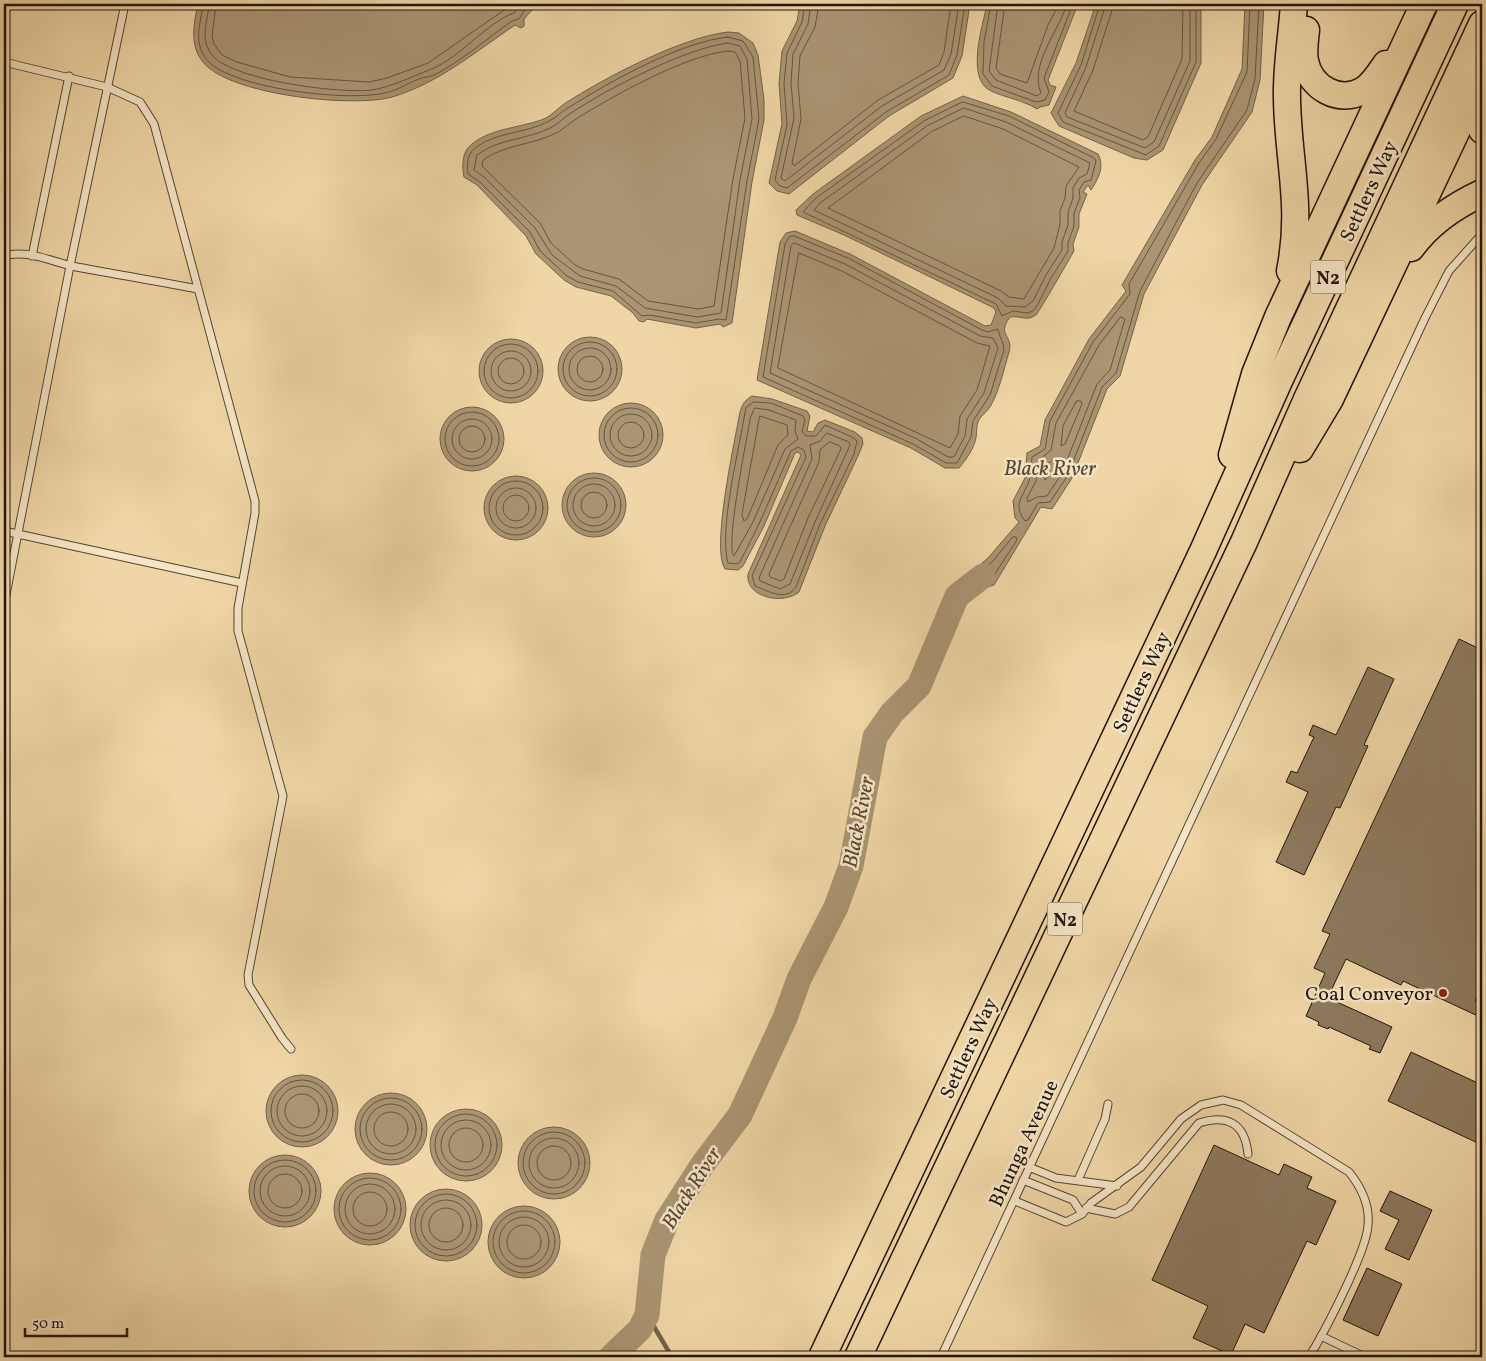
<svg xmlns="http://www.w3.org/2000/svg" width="1486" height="1361" viewBox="0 0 1486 1361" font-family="Vollkorn,serif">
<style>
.water{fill:#aa9472;stroke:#73614a}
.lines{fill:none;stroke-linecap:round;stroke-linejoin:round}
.shore{stroke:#665440;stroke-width:1}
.stream{stroke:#73614a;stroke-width:4.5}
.river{stroke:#aa9472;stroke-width:25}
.building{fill:#8d795d;stroke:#21150d}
.service-casing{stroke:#554533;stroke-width:9}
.motorway-casing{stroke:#21150d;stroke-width:29}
.service{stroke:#f5e4c5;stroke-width:7}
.motorway{stroke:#f0d6a6;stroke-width:26}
.poi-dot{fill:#8f2418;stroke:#f5e4c5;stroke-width:2}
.labels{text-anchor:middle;stroke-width:5;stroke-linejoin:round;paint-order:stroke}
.shield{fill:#f5e4c5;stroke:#615344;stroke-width:1}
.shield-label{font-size:19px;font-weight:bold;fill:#21150d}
.street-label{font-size:20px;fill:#21150d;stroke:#f5e4c5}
.poi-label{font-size:20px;fill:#21150d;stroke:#f5e4c5;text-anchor:end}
.water-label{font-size:21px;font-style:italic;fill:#584835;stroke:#f5e4c5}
</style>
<rect width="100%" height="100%" fill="#f0d6a6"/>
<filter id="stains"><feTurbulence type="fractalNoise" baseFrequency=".004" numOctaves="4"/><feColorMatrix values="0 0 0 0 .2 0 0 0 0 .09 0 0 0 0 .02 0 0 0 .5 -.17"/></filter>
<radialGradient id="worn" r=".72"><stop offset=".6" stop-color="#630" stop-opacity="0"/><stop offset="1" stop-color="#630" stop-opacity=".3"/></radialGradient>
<g class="water">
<path d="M198,4H533L532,10L524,19V26L521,28L515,25C475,52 439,83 392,97C353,108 229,95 203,62C189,45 194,23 198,4Z"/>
<polygon points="800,4 970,4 962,56 953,78 889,116 789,194 777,191 769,183 782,124 779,83 782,51 797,21"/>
<path d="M987,4H1078L1048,80L1050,85L1056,87L1049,105L1040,107L1037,109C1023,100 1006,98 991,91C965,79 983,25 987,4Z"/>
<polygon points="1096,4 1201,4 1201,63 1163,150 1147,160 1134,158 1059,126 1051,113 1076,63"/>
<polygon points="1245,4 1264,4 1260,80 1252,112 1202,185 1144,294 1120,376 1107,389 1072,478 1052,509 1041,507 994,585 957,596 956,585 988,558 1019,522 1015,518 1013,501 1025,478 1027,453 1040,446 1045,420 1089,339 1126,291 1122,285 1195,160 1212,137 1242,69"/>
<path d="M728,32L739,33L753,43L758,55L764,100V120L752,182L732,323L723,327L720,324L696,328L647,319L644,322L639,321L633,313L611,296L576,287L564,280L536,254L526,236L477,185L464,177C462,168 462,155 468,148C485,128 524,128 546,118C553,114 558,108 564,104C604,78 682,37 728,32Z"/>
<path d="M963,96L1011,112L1098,154C1105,167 1098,179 1091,190L1088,185L1083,192L1087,194L1079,214V227L1073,244L1074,251C1070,258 1039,312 1036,315C1027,322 1019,315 1010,317C996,336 1014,335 1009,352C1004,369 999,392 990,407C986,413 980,416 978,422C976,427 977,433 976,438C974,448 966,460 959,468H945L911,448L757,380L780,242L786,233L795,231L850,254L985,326L991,325L996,312L994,308L844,235L797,215L796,210L813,194L921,116Z"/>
<circle cx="590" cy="369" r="32"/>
<circle cx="511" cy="371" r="32"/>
<path d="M752,396L772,399L807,411L810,416L807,431L813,432L818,423L825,420L855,432L862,438L863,444L858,456L825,526L799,592C784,605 745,598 748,574L801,455L798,452L795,453L764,526L743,566L738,570L725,569C711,550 734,445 739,417C741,407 743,401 752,396Z"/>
<circle cx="631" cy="435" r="32"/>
<circle cx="472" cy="439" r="32"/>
<circle cx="594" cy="505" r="32"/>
<circle cx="516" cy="508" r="32"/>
<circle cx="302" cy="1111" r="36"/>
<circle cx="391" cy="1129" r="36"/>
<circle cx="466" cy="1145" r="36"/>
<circle cx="554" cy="1163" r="36"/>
<circle cx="285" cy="1191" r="36"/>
<circle cx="370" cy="1209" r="36"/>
<circle cx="446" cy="1225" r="36"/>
<circle cx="524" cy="1242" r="36"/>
</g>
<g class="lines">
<g class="shore">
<path d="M203,4C201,23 193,41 206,59C229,89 357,104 392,91C401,88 410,82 419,79C424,77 429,77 434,75C462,61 486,39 512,21L519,19L528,4"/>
<path d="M209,4C208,21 200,36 210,52C225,80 341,94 372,90C391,87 411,77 429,70C458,60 487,22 514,13L521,4"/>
<polyline points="216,4 212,36 214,44 222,55 237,62 290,77 369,82 387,78 428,63 513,4"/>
<polyline points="805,4 802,22 787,53 784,83 787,125 775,180 780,186 787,188 886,112 949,75 957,55 965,4"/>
<polyline points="811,4 808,24 793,54 791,83 794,118 781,178 785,181 882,106 944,70 951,54 959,4"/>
<polyline points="819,4 815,27 800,56 798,83 801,119 792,163 794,166 878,100 939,65 944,52 951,4"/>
<polyline points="991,4 984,42 983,74 992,86 1036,102 1045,100 1049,92 1044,78 1073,4"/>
<path d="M998,4L989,71L996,80L1037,96L1041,93C1029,64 1059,31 1067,4"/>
<polyline points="1005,4 996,68 1000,74 1027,83 1048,25 1059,4"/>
<polyline points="1100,4 1081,65 1058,113 1063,122 1146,155 1159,146 1196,62 1196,4"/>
<polyline points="1106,4 1086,67 1065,113 1067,117 1145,148 1154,142 1190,61 1190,4"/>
<polyline points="1114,4 1093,70 1074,111 1143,140 1148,137 1182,59 1183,4"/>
<path d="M1250,4L1247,72L1216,139L1199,163L1129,284L1130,294L1093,342L1050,421L1045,449L1032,457C1031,464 1032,474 1029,481C1023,498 1012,504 1025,521L1028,520L1038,503L1050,502L1068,475L1102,387L1116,373L1140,291L1197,183L1247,110L1255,79L1259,4"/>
<path d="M728,37L743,41L753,57L759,119L747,181L726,320L719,319L696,323L649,315L642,316L613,291L578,282L567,276L540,251L530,232L480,182L468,174C467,165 467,155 474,149C496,131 526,134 549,121C556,118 561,112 568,108C609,82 680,42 728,37Z"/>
<path d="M728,43L740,46L747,59L752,119L740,180L721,313L697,317L645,308L616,286L580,276L552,255L535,228L484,177L474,170L477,155C499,138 528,140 552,127C559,124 564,117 571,113C607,89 686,48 728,43Z"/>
<path d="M728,51L735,52L740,61L745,118L733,179L714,306L698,309L648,301L619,279L583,269L575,265L551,243L540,223L482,166L483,160C504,145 531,145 554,134C562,131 568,124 576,119C613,96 686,55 728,51Z"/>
<polygon points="963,102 1009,116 1094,158 1096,161 1091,180 1084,182 1079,190 1080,198 1074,213 1074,226 1068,243 1068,251 1051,278 1038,304 1033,311 1027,313 1013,311 1002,316 996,304 803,212 816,198 924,121"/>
<polygon points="964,108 1006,122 1090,163 1087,174 1079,178 1073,188 1073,198 1068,212 1068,225 1062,242 1062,250 1046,275 1033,301 1025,307 1006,306 998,298 814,210 820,203 927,126"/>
<polygon points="964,116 1003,129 1079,167 1066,186 1065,198 1060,211 1060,224 1054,248 1024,299 1009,297 1001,291 828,208 931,132"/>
<path d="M794,236L848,258L982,330L988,332L998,329C999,337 1004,342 1004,350L990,395L973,421L971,437L957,463H946L913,444L763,377L785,244L789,237Z"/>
<polygon points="794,243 845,264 980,336 993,338 998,348 984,393 967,419 965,436 954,457 948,457 915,438 770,373 791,246"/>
<polygon points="799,253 842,271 977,343 990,346 977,390 960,416 958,434 950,448 778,368"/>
<polygon points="1121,317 1125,319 1110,370 1097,384 1062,473 1047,496 1037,497 1028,502 1027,498 1036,481 1038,461 1051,450 1056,423 1099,345"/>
<circle cx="590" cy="369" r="27"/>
<circle cx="511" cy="371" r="27"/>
<circle cx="590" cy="369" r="21"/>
<circle cx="511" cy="371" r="20"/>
<circle cx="590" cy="369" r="13"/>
<circle cx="511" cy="371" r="13"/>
<polygon points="1077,401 1081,401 1082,404 1065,444 1061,446 1063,426"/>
<path d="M754,402L771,403L803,416L805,420L802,431L806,436H816L825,425L852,437L857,441L854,454L820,524L796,587C786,602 768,591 755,586L752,576L806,457L804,450L798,447L791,451L759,524L740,562L736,564L728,563C719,530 738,454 744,418L746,408Z"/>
<circle cx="631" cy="435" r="27"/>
<path d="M755,408L769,410L796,420L795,431L798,439L785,449L753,522L734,556C725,545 747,439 750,419Z"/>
<circle cx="472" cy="439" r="27"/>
<circle cx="631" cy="435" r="21"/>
<polygon points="760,416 787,425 788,435 778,445 747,519 744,521 742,515"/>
<circle cx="472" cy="439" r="20"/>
<circle cx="631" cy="435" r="13"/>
<circle cx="472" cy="439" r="13"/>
<polygon points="827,433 849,442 850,445 815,522 790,584 780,589 760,581 759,578 812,459 810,445 820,441"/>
<polygon points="830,442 840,446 841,449 808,518 784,579 781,581 770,577 769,574 819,462 820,450"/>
<polygon points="1055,459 1058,461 1055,470 1045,480 1045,466"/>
<circle cx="594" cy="505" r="27"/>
<circle cx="516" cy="508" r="27"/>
<circle cx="594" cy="505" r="21"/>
<circle cx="516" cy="508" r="20"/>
<circle cx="594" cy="505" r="13"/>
<circle cx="516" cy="508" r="13"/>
<polygon points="1013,537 1016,537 1017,540 991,580 966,586 966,583 992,562"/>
<circle cx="302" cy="1111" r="31"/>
<circle cx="302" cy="1111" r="25"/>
<circle cx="302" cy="1111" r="17"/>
<circle cx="391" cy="1129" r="31"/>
<circle cx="391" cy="1129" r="25"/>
<circle cx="391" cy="1129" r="17"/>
<circle cx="466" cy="1145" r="31"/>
<circle cx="466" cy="1145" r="25"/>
<circle cx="466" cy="1145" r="17"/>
<circle cx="554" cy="1163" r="31"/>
<circle cx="554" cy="1163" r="25"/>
<circle cx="554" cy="1163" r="17"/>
<circle cx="285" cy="1191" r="31"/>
<circle cx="285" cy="1191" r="25"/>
<circle cx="285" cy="1191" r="17"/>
<circle cx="370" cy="1209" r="31"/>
<circle cx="370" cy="1209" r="25"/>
<circle cx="370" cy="1209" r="17"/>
<circle cx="446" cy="1225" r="31"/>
<circle cx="446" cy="1225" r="25"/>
<circle cx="446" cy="1225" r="17"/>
<circle cx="524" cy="1242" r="31"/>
<circle cx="524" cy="1242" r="25"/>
<circle cx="524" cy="1242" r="17"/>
</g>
<polyline class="stream" points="647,1315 672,1357"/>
<polyline class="river" points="611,1357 640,1329 647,1315 653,1255 667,1220 703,1164 740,1115 785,1018 799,979 836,907 851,866 875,737 892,713 919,686 957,596 983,576"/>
</g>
<g class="building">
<polygon points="1459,639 1482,650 1482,985 1475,1001 1482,1005 1482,1018 1403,981 1401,985 1346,959 1329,995 1338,1000 1337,1002 1392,1027 1380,1053 1369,1049 1371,1046 1329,1027 1328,1029 1318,1025 1319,1022 1306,1016 1325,973 1314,968 1330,934 1322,931"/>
<polygon points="1368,667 1394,679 1364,745 1368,746 1340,808 1336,807 1304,875 1276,862 1308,792 1286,782 1291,771 1297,773 1314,737 1309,735 1313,725 1336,735"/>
<polygon points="1411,1052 1482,1085 1482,1145 1388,1101"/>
<polygon points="1214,1145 1279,1175 1284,1164 1312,1177 1307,1188 1336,1201 1316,1245 1307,1241 1264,1333 1245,1324 1231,1355 1193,1338 1208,1306 1152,1280"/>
<polygon points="1390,1191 1432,1210 1409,1260 1385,1249 1399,1220 1380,1211"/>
<polygon points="1367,1268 1402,1284 1378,1336 1343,1320"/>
</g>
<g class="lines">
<g class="service-casing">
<g id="service">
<polyline points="4,62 107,87 140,102 154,124 255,501 255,513 238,608 238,631 283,796 248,975 249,985 282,1038 291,1049"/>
<path d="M4,256C25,249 51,261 72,266C113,274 156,281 198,289"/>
<polyline points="32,256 69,76"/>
<polyline points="4,531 242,583"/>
<polyline points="4,605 70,266 125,4"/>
<polyline points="1029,1167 1056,1178 1117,1186"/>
<polyline points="1023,1180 1073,1200 1082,1214"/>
<polyline points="1078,1180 1105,1119 1108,1104"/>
<path d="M1015,1201L1066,1222L1082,1214L1091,1203L1141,1167L1181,1119L1201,1105L1223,1100L1241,1105L1349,1172C1361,1187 1370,1205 1368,1225C1367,1251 1324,1333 1309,1357"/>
<path d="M1086,1208L1115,1214L1129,1207L1199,1123C1227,1114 1245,1123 1248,1154"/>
<polyline points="1321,1336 1365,1357"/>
<polyline points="941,1357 1425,318 1449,271 1482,234"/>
</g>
</g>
<g class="motorway-casing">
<g id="motorway">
<path d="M1306,30C1305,40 1303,51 1305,61C1310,87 1339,105 1364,90C1373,84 1380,73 1386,64"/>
<polyline points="1482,90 1479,113 1482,130"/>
<path d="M1411,248C1429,223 1454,206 1482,193"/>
<path d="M1290,271C1303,207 1288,161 1287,99C1286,67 1292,35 1294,4"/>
<polyline points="1300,449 1330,399 1482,77"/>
<polyline points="1232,455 1255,374 1278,317 1424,4"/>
<polyline points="822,1357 1203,551 1279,381 1455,4"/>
<polyline points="858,1357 1244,542 1307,399 1482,24"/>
</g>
</g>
<use href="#service" class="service"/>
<use href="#motorway" class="motorway"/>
</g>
<circle class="poi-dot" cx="1443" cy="993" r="5"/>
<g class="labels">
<g class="shield">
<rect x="1310.5" y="260.5" width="35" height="33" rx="4"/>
<rect x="1047.5" y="902.5" width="35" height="33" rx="4"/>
</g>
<g class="shield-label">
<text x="1328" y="284">N2</text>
<text x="1065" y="926">N2</text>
</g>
<g class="street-label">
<text transform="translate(1368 191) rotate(-65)" y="7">Settlers Way</text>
<text transform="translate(1141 682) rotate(-65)" y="7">Settlers Way</text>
<text transform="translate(968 1048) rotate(-65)" y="7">Settlers Way</text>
<text transform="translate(1023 1143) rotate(-65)" y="7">Bhunga Avenue</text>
</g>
<g class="poi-label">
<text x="1433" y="1000">Coal Conveyor</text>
</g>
<g class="water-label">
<text x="1050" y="475">Black River</text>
<text transform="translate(858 822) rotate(-79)" y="7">Black River</text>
<text transform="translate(691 1188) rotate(-58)" y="7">Black River</text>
</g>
</g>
<rect width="1486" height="1361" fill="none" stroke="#f0d6a6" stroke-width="20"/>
<rect x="5" y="5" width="1476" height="1351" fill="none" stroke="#21150d" stroke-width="2.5"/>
<rect x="10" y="10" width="1466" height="1341" fill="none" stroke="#21150d"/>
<path d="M25 1328v8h102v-8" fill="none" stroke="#21150d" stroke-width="2.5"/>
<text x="32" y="1328" font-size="15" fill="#21150d" stroke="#f5e4c5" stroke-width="4" paint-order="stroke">50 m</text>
<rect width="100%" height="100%" filter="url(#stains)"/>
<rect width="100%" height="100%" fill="url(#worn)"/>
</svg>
